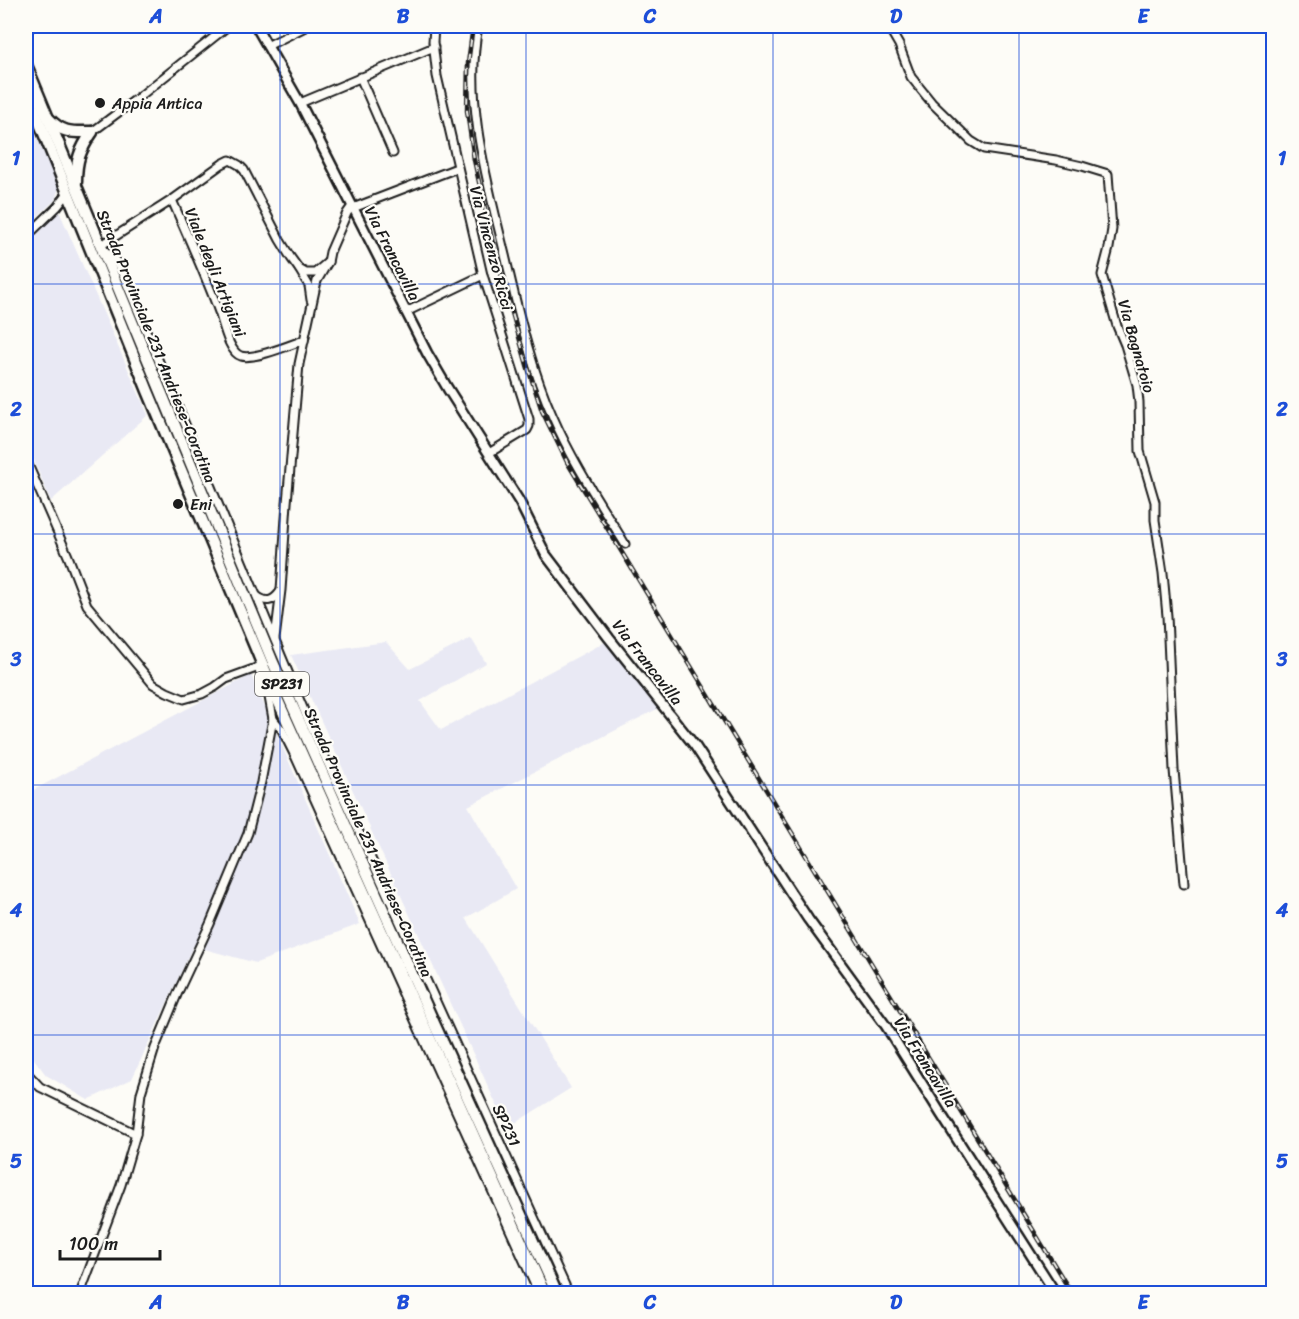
<svg xmlns="http://www.w3.org/2000/svg" width="1299" height="1319" viewBox="0 0 1299 1319" font-family="Sriracha,sans-serif">
<style>
.built{fill:#e9e9f4}
.lines{fill:none;stroke-linecap:round;stroke-linejoin:round}
.minor-casing{stroke:#1c1c1c;stroke-width:11}
.tertiary-casing{stroke:#1c1c1c;stroke-width:13}
.secondary-casing{stroke:#1c1c1c;stroke-width:14}
.trunk-casing{stroke:#1c1c1c;stroke-width:15}
.minor{stroke:#fdfcf7;stroke-width:7}
.tertiary{stroke:#fdfcf7;stroke-width:8}
.secondary{stroke:#fdfcf7;stroke-width:9}
.trunk{stroke:#fdfcf7;stroke-width:10}
.rail-casing{stroke:#1c1c1c;stroke-width:4.5}
.rail{stroke:#fdfcf7;stroke-width:2;stroke-dasharray:7;stroke-linecap:butt}
.grid{fill:none;stroke:#1d4ed8;stroke-width:1.5;stroke-opacity:0.55}
.poi-dot{fill:#1c1c1c;stroke:#fdfcf7;stroke-width:2}
.labels{text-anchor:middle;stroke-width:4.5;stroke-linejoin:round;paint-order:stroke}
.shield{fill:#fdfcf7;stroke:#605f5e;stroke-width:1.5}
.shield-label{font-size:15px;font-weight:bold;fill:#1c1c1c}
.poi-label{font-size:16px;fill:#1c1c1c;stroke:#fdfcf7;text-anchor:start}
.street-label{font-size:16px;fill:#1c1c1c;stroke:#fdfcf7}
.neatline{fill:none;stroke:#1d4ed8;stroke-width:2}
.grid-label{font-size:20px;text-anchor:middle;font-weight:bold;fill:#1d4ed8}
</style>
<rect width="100%" height="100%" fill="#fdfcf7"/>
<filter id="ink" filterUnits="userSpaceOnUse"><feTurbulence type="fractalNoise" baseFrequency=".0167" numOctaves="2"/><feDisplacementMap in="SourceGraphic" scale="12" xChannelSelector="R" yChannelSelector="G"/><feConvolveMatrix kernelMatrix="1 2 1 2 8 2 1 2 1" color-interpolation-filters="sRGB"/></filter>
<g filter="url(#ink)">
<g class="built">
<polygon points="26,112 59,188 55,200 26,227"/>
<polygon points="59,211 148,415 51,501 26,442 26,242"/>
<polygon points="471,638 486,663 420,701 441,730 609,640 659,708 468,806 516,889 466,918 571,1088 507,1128 291,655 386,642 410,669"/>
<polygon points="251,675 360,924 256,963 193,946 132,1079 88,1100 46,1075 26,1048 26,794"/>
</g>
<g class="lines">
<g class="minor-casing">
<g id="minor">
<polyline points="434,26 433,42 437,76 483,275 529,419 529,426 527,430 489,453"/>
<path d="M478,26C464,103 487,180 505,255C518,310 530,366 553,417C572,461 600,503 625,544"/>
<polyline points="888,26 899,45 911,77 932,103 971,141 984,149 1056,160 1082,166 1108,174 1112,229 1109,248 1102,275 1117,326 1125,345 1137,385 1139,402 1140,451 1155,502 1155,520 1163,573 1167,616 1174,770 1184,884"/>
<polyline points="267,46 307,26"/>
<polyline points="360,77 393,153"/>
<polyline points="300,103 434,47"/>
<polyline points="92,132 139,97 228,26"/>
<path d="M172,200C188,237 205,274 219,312C223,323 229,353 241,356C254,360 290,345 304,340"/>
<polyline points="353,208 457,168"/>
<polyline points="26,237 57,207 68,193"/>
<polyline points="328,262 315,273 306,273 299,269 291,258 280,240 244,170 239,165 230,160 222,164 172,200 100,246 115,260 123,275 308,720 569,1294"/>
<polyline points="299,269 309,286 311,300"/>
<polyline points="406,312 483,275"/>
<polyline points="26,460 68,556 87,605 153,684 167,692 184,699 202,694 215,687 226,679 259,667"/>
<path d="M257,596C266,603 273,602 280,592"/>
<polyline points="275,639 281,590 287,503 299,364 317,281 328,262 330,252 347,213 352,206"/>
<polyline points="273,719 282,730 296,758 539,1294"/>
<polyline points="26,1072 40,1087 136,1134"/>
<polyline points="80,1294 121,1185 136,1134 141,1093 155,1048 179,990 210,924 248,833 261,782 273,719 269,697 258,667"/>
</g>
</g>
<g class="tertiary-casing">
<polyline id="tertiary" points="256,26 300,103 427,353 448,389 519,501 546,555 609,638 695,746 808,919 886,1026 941,1114 1056,1294"/>
</g>
<g class="secondary-casing">
<polyline id="secondary" points="26,29 30,26"/>
</g>
<g class="trunk-casing">
<g id="trunk">
<polyline points="26,65 272,660 433,1021 557,1294"/>
<polyline points="26,89 148,391 275,694 545,1294"/>
<path d="M49,119C63,134 73,132 92,132"/>
<path d="M76,182C76,160 80,150 92,132"/>
</g>
</g>
<use href="#minor" class="minor"/>
<use href="#tertiary" class="tertiary"/>
<use href="#secondary" class="secondary"/>
<use href="#trunk" class="trunk"/>
<g class="rail-casing">
<polyline id="rail" points="473,26 468,63 467,111 474,160 496,257 527,365 542,411 567,462 1072,1294"/>
</g>
<use href="#rail" class="rail"/>
</g>
</g>
<path class="grid" d="M280,26V1294M526,26V1294M773,26V1294M1019,26V1294M26,284H1274M26,534H1274M26,785H1274M26,1035H1274"/>
<g class="poi-dot">
<circle cx="100" cy="103" r="6"/>
<circle cx="178" cy="504" r="6"/>
</g>
<g class="labels">
<rect class="shield" x="255" y="672" width="54" height="24" rx="4.5"/>
<g class="shield-label">
<text x="282" y="689">SP231</text>
</g>
<g class="poi-label">
<text x="112" y="109">Appia Antica</text>
<text x="190" y="510">Eni</text>
</g>
<g class="street-label">
<text transform="translate(492 248) rotate(75)" y="6">Via Vincenzo Ricci</text>
<text transform="translate(393 253) rotate(63)" y="6">Via Francavilla</text>
<text transform="translate(216 272) rotate(68)" y="6">Viale degli Artigiani</text>
<text transform="translate(157 346) rotate(68)" y="6">Strada Provinciale 231 Andriese-Coratina</text>
<text transform="translate(1137 346) rotate(74)" y="6">Via Bagnatoio</text>
<text transform="translate(648 662) rotate(52)" y="6">Via Francavilla</text>
<text transform="translate(369 842) rotate(66)" y="6">Strada Provinciale 231 Andriese-Coratina</text>
<text transform="translate(926 1062) rotate(58)" y="6">Via Francavilla</text>
<text transform="translate(507 1125) rotate(65)" y="6">SP231</text>
</g>
</g>
<rect width="1299" height="1319" fill="none" stroke="#fdfcf7" stroke-width="66"/>
<path d="M60 1250v9h100v-9" fill="none" stroke="#1c1c1c" stroke-width="3"/>
<text x="69" y="1250" font-size="18" fill="#1c1c1c" stroke="#fdfcf7" stroke-width="4.5" paint-order="stroke">100 m</text>
<rect x="33" y="33" width="1233" height="1253" class="neatline"/>
<g class="grid-label">
<text x="156" y="23">A</text>
<text x="403" y="23">B</text>
<text x="650" y="23">C</text>
<text x="896" y="23">D</text>
<text x="1143" y="23">E</text>
<text x="16" y="165">1</text>
<text x="1282" y="165">1</text>
<text x="16" y="416">2</text>
<text x="1282" y="416">2</text>
<text x="16" y="666">3</text>
<text x="1282" y="666">3</text>
<text x="16" y="917">4</text>
<text x="1282" y="917">4</text>
<text x="16" y="1168">5</text>
<text x="1282" y="1168">5</text>
<text x="156" y="1309">A</text>
<text x="403" y="1309">B</text>
<text x="650" y="1309">C</text>
<text x="896" y="1309">D</text>
<text x="1143" y="1309">E</text>
</g>
</svg>
